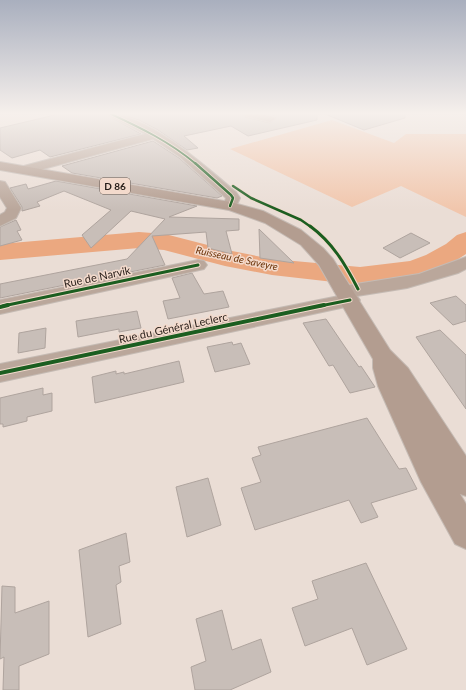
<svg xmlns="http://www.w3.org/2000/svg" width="466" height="690" viewBox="0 0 466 690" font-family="Lato,sans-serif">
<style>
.green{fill:#f1c6ac}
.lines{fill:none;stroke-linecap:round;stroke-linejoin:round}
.river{fill:#eba880;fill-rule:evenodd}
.building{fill:#c8beb8;stroke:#afa49e}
.minor-casing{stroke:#c5bbb4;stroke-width:2}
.major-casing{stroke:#c5bbb4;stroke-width:2}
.minor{fill:#baa79b;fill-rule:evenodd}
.major{fill:#b39d90;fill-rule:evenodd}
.cycleway-far3-casing{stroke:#f3dacc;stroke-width:3.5}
.cycleway-far2-casing{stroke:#f3dacc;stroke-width:4}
.cycleway-far1-casing{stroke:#f3dacc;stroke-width:5}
.cycleway-casing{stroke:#f3dacc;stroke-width:6}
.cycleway-far3{stroke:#1b5e20;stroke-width:2}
.cycleway-far2{stroke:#1b5e20;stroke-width:2.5}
.cycleway-far1{stroke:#1b5e20;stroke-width:3}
.cycleway{stroke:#1b5e20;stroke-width:4}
.labels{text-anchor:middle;stroke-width:3;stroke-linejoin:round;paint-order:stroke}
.shield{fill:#f3dacc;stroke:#63554d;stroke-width:1}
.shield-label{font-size:10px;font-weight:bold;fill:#251c17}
.far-water-label{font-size:10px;font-style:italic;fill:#6c3308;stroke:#f3dacc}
.street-label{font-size:11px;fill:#251c17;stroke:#f3dacc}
</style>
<rect width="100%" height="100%" fill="#eaddd5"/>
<polygon class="green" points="332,120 394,143 406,134 466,134 466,217 401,186 352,207 230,149"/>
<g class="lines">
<polygon class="river" points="139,232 165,234 227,250 272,259 360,267 410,261 426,255 446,244 457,235 466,232 466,254 446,267 425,275 360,285 272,275 225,266 164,250 139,248 0,260 0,244"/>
</g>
<g class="building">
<polygon points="59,114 105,114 141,134 50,157 40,150 12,158 0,150 0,128"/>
<polygon points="118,114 243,114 245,117 270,123 276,118 274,116 267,114 317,114 317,120 248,136 231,126 184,136 198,148 187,150 158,130 139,120"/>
<polygon points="325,114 405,114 405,118 364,130"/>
<polygon points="153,141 179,158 222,196 217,198 72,173 62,166"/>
<polygon points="56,181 197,206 169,217 239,219 239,230 226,231 232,254 208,248 206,232 152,236 165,265 0,298 0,284 127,259 165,219 131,211 91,248 82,235 111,210 64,191 37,202 40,206 22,211 22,207 10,188 26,184 28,189"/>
<polygon points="16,220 21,230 17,231 22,240 0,246 0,227"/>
<polygon points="259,229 294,263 260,258"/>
<polygon points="411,233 430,243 400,258 383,248"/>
<polygon points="192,273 204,294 223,291 229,307 168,319 163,301 180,298 172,278"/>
<polygon points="456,296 466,305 466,321 453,325 430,303"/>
<polygon points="137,311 141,328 119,332 119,329 78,337 76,321"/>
<polygon points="326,319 345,347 359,367 361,366 375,387 350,393 333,365 329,366 303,323"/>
<polygon points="46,328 45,348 18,353 19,333"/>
<polygon points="440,330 466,355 466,409 416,337"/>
<polygon points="232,342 233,345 241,343 250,364 215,372 207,347"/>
<polygon points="179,361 184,382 95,403 92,377 116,371 116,374 124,372 124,374"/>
<polygon points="43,388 43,395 52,393 52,411 27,417 27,421 3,427 3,424 0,424 0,398"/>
<polygon points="367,418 399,469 406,468 417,489 371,503 378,517 361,523 349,500 255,530 241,488 261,482 252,458 261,455 258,447"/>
<polygon points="208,478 221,525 187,537 176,487"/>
<polygon points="126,533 130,562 119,566 121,582 116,585 121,624 88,637 79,550"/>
<polygon points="366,563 407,649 367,665 352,628 305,646 292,608 318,599 312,581"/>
<polygon points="2,586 15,587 15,613 49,601 49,654 19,666 19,690 3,690 4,657 0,659"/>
<polygon points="222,610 232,650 261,639 271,672 230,690 195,690 191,667 206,661 196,619"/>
</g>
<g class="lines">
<g class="minor-casing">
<g id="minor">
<path d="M106,114C146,112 206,167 236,192L240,198L235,209H225L223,206L226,198L180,157L153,139L25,174L19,170L20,167L145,134Z"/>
<polygon points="244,114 261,114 274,117 275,119 270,122 245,116"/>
<polygon points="0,181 5,182 21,208 16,218 0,226 0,215 5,212 7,208 0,197"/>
<polygon points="466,257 466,269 458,273 407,288 357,296 360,300 357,305 350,306 0,382 0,364 339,296 334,291 337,287 419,274"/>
<polygon points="198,260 204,261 207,265 204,269 0,314 0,300"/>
</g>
</g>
<g class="major-casing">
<polygon id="major" points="0,162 230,202 263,211 301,230 323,248 333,259 390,350 408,368 466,456 466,496 460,494 466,504 466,549 455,544 421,482 378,386 373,368 373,359 319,265 301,245 265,223 229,210 0,170"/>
</g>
<use href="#minor" class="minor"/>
<use href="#major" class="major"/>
<g class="cycleway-far3-casing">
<path id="cycleway-far3" d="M111,114C141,128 170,142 196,164"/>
</g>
<g class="cycleway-far2-casing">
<g id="cycleway-far2">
<polyline points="195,163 231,195 233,198 230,206"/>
<polyline points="233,186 251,198 301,220 311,227"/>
</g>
</g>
<g class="cycleway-far1-casing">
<g id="cycleway-far1">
<path d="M310,226C333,243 345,264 358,289"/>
<polyline points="3,306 198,265"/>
<polyline points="320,306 350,300"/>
</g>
</g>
<g class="cycleway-casing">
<g id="cycleway">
<polyline points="0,307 8,305"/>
<polyline points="0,373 324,305"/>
</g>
</g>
<use href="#cycleway-far3" class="cycleway-far3"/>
<use href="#cycleway-far2" class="cycleway-far2"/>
<use href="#cycleway-far1" class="cycleway-far1"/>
<use href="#cycleway" class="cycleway"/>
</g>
<linearGradient id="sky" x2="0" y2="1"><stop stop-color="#a9afbe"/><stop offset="0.54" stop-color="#f6f0ec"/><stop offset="1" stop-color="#f6f0ec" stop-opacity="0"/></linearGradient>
<rect width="466" height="210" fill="url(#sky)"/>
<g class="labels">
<rect class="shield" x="100" y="178" width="30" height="16" rx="3"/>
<g class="shield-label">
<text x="115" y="190">D 86</text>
</g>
<g class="far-water-label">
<text transform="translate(237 258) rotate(12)" y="4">Ruisseau de Saveyre</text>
</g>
<g class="street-label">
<text transform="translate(97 277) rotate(-12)" y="4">Rue de Narvik</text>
<text transform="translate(173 328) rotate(-12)" y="4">Rue du Général Leclerc</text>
</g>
</g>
</svg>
